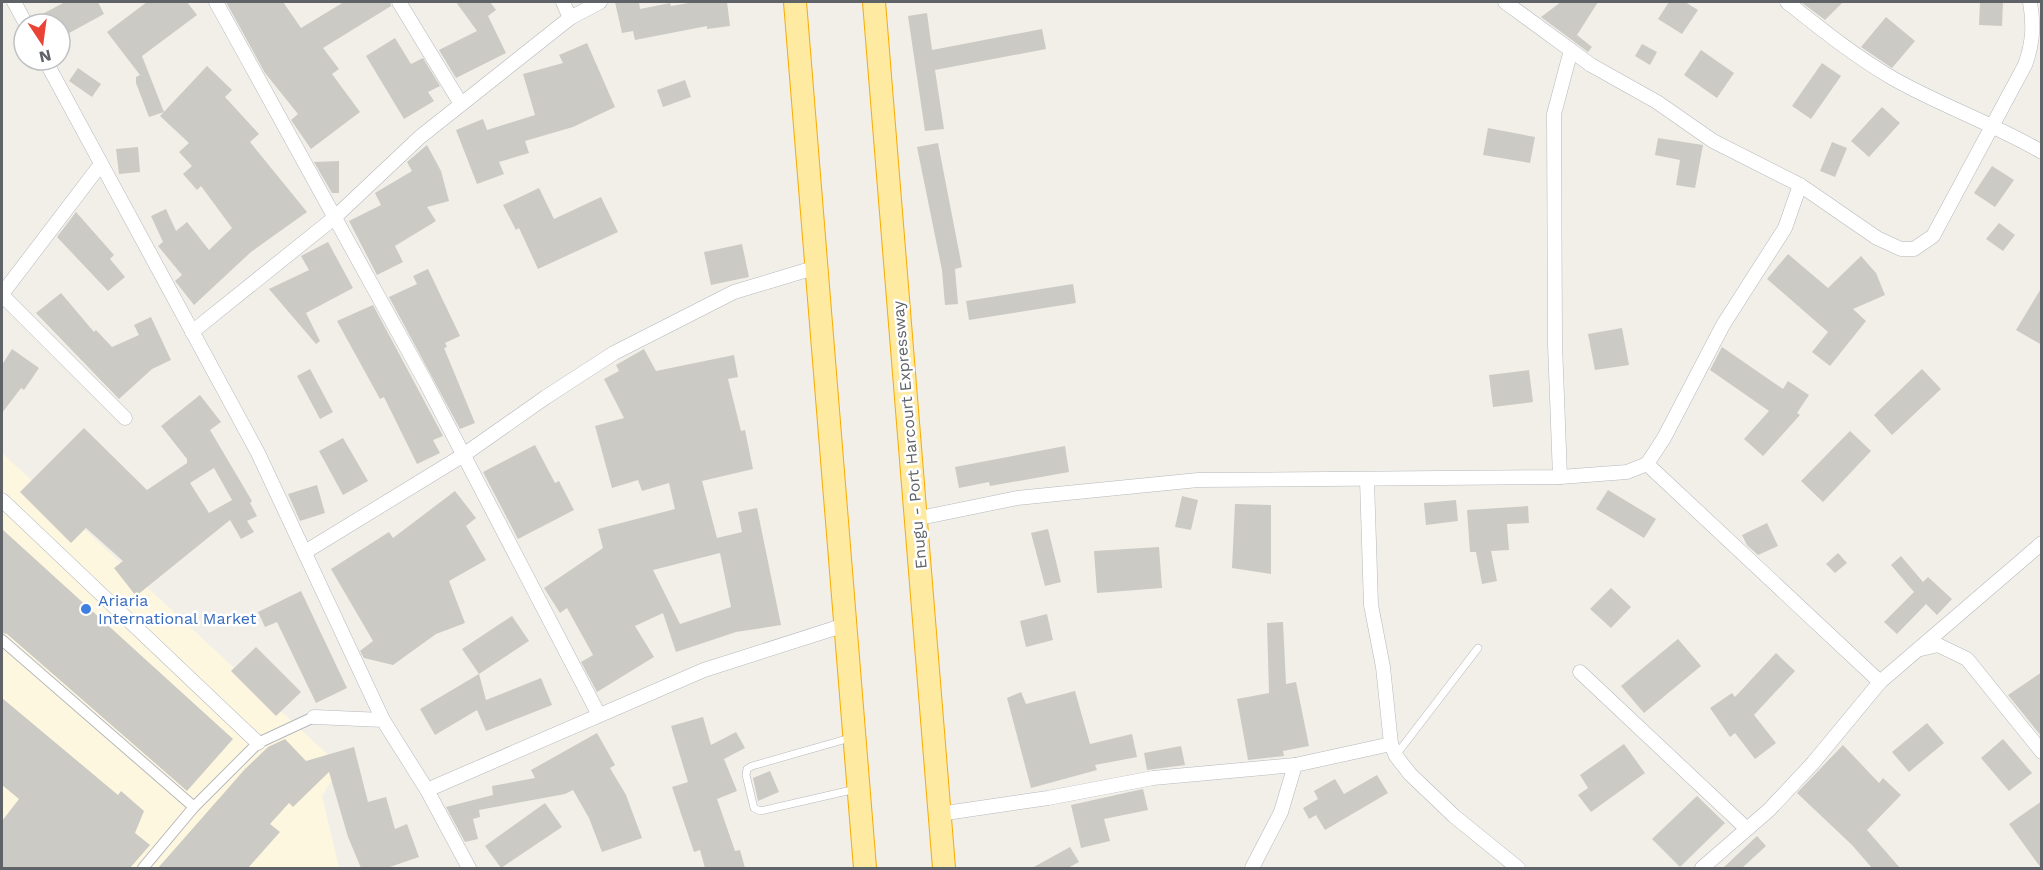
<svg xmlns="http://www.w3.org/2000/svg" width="2043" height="870" viewBox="0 0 2043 870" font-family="'Work Sans',sans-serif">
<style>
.commercial{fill:#fef7e0}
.building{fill:#cccac5;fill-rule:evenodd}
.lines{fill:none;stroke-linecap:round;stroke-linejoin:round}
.service-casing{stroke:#b5b8bc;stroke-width:8}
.pedestrian-casing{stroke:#b5b8bc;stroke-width:12}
.minor-casing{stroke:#b5b8bc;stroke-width:15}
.trunk-casing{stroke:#f9ab00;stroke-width:24}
.service{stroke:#fff;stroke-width:7}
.pedestrian{stroke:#fff;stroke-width:10}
.minor{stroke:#fff;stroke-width:14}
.trunk{stroke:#feeaa1;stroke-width:22}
.shop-dot{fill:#3f7fe0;stroke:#fff;stroke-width:2}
.labels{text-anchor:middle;stroke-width:5;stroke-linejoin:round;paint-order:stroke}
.street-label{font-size:16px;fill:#5f6368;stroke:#fff}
.shop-label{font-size:16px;fill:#366cbe;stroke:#fff;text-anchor:start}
</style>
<rect width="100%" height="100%" fill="#f1efe8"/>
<polygon class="commercial" points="2,453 340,766 322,796 339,868 2,868"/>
<g class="building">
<polygon points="65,2 98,2 104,14 60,38 60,24 35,24 33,19"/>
<polygon points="147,2 187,2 197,15 142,56 164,112 149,117 136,83 136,77 140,75 107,32"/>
<polygon points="226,2 283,2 301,28 344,2 390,2 391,6 323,48 339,69 332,74 360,112 311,149 291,120 298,114 265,73"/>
<polygon points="456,2 490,2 496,10 488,16 506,53 456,78 439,50 477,31"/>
<polygon points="615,2 639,2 640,9 670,3 671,6 695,2 727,2 730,26 707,29 707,26 635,40 633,31 622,33"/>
<polygon points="1561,2 1598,2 1577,35 1592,47 1588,52 1541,17"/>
<polygon points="1669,2 1685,2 1698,10 1682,34 1658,19"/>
<polygon points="1801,2 1843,2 1825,20"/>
<polygon points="1980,2 2003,2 2002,26 1979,25"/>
<polygon points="927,13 932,50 1042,29 1046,49 935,70 944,129 925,131 908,16"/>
<polygon points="1886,17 1915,41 1892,68 1861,47"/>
<polygon points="395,38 411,64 423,58 440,86 428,92 434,101 404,119 366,56"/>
<polygon points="587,43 615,107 573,127 525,141 529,153 499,162 504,174 477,184 456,130 483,119 487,130 535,115 523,74 563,63 559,55"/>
<polygon points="1642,44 1657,52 1650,65 1635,56"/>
<polygon points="1701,50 1734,73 1717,98 1684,75"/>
<polygon points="1822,63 1841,76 1811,119 1792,106"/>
<polygon points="207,66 232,90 225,97 259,134 250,142 307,212 251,252 194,305 175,281 182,275 158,246 163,242 151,216 166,209 176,231 187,222 209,250 232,228 201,186 197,190 183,174 192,166 179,152 189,143 160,116"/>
<polygon points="78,68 101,84 92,97 69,81"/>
<polygon points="685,80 691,97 663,107 657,90"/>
<polygon points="1882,107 1900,123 1869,157 1851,141"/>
<polygon points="1488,128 1535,137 1530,163 1483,155"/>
<polygon points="1658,138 1703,145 1695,188 1676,185 1680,160 1655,155"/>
<polygon points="1832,142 1847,148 1835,177 1820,171"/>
<polygon points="938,143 962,267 955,269 958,304 945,305 942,270 917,147"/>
<polygon points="427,145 441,171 449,201 427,207 436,221 395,246 403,262 377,275 349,221 381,205 375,193 412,171 407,162"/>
<polygon points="138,147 140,172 119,174 116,149"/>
<polygon points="339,161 339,193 332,193 314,162"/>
<polygon points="1992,166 2014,180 1995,207 1974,193"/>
<polygon points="539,188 554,219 601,197 618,232 538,269 519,228 516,230 503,205"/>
<polygon points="76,212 114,255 110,259 125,277 108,291 57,237"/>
<polygon points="1999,223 2015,235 2003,251 1986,239"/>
<polygon points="328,242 353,288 306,313 320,341 316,344 269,289 309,270 301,256"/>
<polygon points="742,244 749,277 711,285 704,252"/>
<polygon points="1788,254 1828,288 1861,256 1876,273 1885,295 1853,309 1866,321 1830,366 1812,352 1828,332 1767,279"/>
<polygon points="428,269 460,336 445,343 447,347 444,348 475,423 460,429 389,297 417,284 413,276"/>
<polygon points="1073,284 1076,303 969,320 966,301"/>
<polygon points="2042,287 2042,345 2016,330"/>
<polygon points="61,293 94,332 96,330 112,347 139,335 134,325 151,317 171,360 152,369 119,399 36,313"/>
<polygon points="373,305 443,436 433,440 440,453 417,464 384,397 380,399 337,321"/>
<polygon points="1622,328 1629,365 1595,370 1588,334"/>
<polygon points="1722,347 1783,389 1788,381 1809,395 1797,413 1800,415 1763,456 1744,439 1769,411 1710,370"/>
<polygon points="12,349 39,368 24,390 21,388 2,413 2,365"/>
<path d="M644,349L656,371L734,355L738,377L728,379L741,431L745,430L753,469L702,481L717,538L742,532L738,512L757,508L781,625L736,632L676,652L663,613L635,626L654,657L597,692L581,662L593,655L567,608L560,613L544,588L603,548L598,529L675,509L669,483L642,491L638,480L612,488L595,426L624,418L604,379L619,371L616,365ZM720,553L731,607L680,624L653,570Z"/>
<polygon points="310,369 333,412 320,419 297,376"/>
<polygon points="1922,369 1941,389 1892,435 1874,415"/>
<polygon points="1529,370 1533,402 1493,407 1489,375"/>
<path d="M200,395L221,422L210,430L252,501L250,503L257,516L247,521L254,532L241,539L230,520L136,596L114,568L123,561L86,528L71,543L20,492L84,428L147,490L187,463V459L161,426ZM214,468L232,500L209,513L190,483Z"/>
<polygon points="1850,431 1871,451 1823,502 1801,481"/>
<polygon points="343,438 368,481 343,495 319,451"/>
<polygon points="535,445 555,483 559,481 574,510 518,539 483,472"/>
<polygon points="1065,446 1069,472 990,486 989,482 959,488 955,467"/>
<polygon points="317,485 325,513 300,521 288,494"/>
<polygon points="1608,490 1656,519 1644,538 1596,509"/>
<polygon points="455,491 476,518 466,526 486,560 449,581 465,623 436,634 393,665 364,658 360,651 373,641 331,569 389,532 393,538"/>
<polygon points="1182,496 1198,500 1191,530 1175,527"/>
<polygon points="1456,500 1458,521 1426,525 1424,503"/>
<polygon points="1235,504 1271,505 1271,574 1232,568"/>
<polygon points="1528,506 1529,523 1507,524 1509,550 1491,551 1497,581 1482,584 1476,552 1470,552 1467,510"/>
<polygon points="1767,523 1778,546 1758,555 1747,545 1742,535"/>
<polygon points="2,529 233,739 187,791 7,634 2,633"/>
<polygon points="1048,529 1061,582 1045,586 1031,533"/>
<polygon points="1159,547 1162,588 1097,593 1094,551"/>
<polygon points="1838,553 1847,563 1835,573 1826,564"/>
<polygon points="1901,556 1923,582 1928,577 1952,599 1937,615 1926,604 1897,634 1884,622 1914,592 1891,565"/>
<polygon points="1611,588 1631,607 1611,628 1590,609"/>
<polygon points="301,591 347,688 316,703 277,622 265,627 258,612"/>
<polygon points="1047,614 1053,640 1026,647 1020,621"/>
<polygon points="512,616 529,641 479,674 462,649"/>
<polygon points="1283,622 1286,684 1296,682 1309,746 1283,751 1284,756 1248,760 1237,699 1269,693 1267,623"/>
<polygon points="1678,639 1701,666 1644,713 1621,686"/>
<polygon points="256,647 301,692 276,716 231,671"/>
<polygon points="1776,653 1795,671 1754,715 1776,743 1755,759 1735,733 1730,737 1710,708 1732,693 1735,697"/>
<polygon points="2042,672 2042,737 2008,695"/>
<polygon points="479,674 486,700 541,678 552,705 486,731 477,710 435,735 420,709"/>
<polygon points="1075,691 1090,744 1132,734 1137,757 1095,765 1097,770 1031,788 1007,698 1021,692 1026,704"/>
<polygon points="2,698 118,795 121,791 144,811 135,833 150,845 130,868 2,868 2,821 19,799 2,785"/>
<polygon points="703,717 711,745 736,732 745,748 724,759 737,791 717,799 735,851 740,850 745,868 705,868 700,850 694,852 672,787 688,782 671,726"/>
<polygon points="1927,723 1944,743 1909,772 1892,752"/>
<polygon points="597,733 615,765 610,768 626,795 642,838 602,852 589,818 573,790 565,794 479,810 480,817 473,819 478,839 465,842 446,807 493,795 492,786 535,778 531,770"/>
<polygon points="285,739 306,761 354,747 368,802 386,797 395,829 407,824 419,857 387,868 361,868 348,837 329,772 293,807 289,803 270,824 280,832 248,868 158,868 245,769 268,747"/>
<polygon points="2003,739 2032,773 2009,791 1981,758"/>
<polygon points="1624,744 1645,773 1591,812 1578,795 1588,788 1580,775"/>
<polygon points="1843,745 1879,783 1883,778 1901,795 1867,830 1900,868 1872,868 1852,845 1797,793"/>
<polygon points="1181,746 1185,765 1147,770 1144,753"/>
<polygon points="770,771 779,792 758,801 753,778"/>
<polygon points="1377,775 1388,793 1325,830 1316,815 1309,819 1303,808 1318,799 1314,791 1335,779 1344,794"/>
<polygon points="1143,789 1148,810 1104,819 1110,841 1081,848 1071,805"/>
<polygon points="1697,796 1725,823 1680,867 1652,839"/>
<polygon points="2042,801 2042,868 2041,868 2009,824"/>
<polygon points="545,803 562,827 501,868 485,846"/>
<polygon points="1757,836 1766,846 1742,868 1723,868"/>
<polygon points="1070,847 1079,862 1068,868 1032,868"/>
</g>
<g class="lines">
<g class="service-casing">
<g id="service">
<polyline points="850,738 752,766 747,769 746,775 754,808 760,811 856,789"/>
<polyline points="1396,755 1478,648"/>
</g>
</g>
<g class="pedestrian-casing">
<g id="pedestrian">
<polyline points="2,640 194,807"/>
<polyline points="143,868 194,807 258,743 314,717"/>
</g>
</g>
<g class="minor-casing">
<g id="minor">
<polyline points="14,2 26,24"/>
<polyline points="216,2 426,383 599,715"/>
<polyline points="399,2 461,104"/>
<polyline points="563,2 570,18"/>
<path d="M1505,2L1591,65L1657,102L1713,141L1800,185L1877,238L1901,249H1914L1933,236L2025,65C2033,43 2034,25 2030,2"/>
<path d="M1787,2C1821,29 1856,57 1894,79C1942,106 1994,124 2042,152"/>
<polyline points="45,60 258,453 383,720"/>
<polyline points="2,294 101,164"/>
<polyline points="2,295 125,418"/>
<polyline points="192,332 334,218 420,137 570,18 600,2"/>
<polyline points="1647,464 1880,682"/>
<polyline points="1560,477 1555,344 1554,114 1571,50"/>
<polyline points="1367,480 1371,605 1383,667 1391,744 1396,756 1410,774 1454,816 1518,868"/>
<polyline points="2,500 258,743"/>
<polyline points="915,519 1017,498 1198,480 1560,477 1627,472 1647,464 1664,438 1723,325 1785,228 1800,185"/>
<polyline points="305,552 462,456 546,397 614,353 734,292 817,267"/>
<polyline points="1921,649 1938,645 1967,659 2042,752"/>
<polyline points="1580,672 1747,829"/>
<polyline points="314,717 383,720 427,790 469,868"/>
<polyline points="427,790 704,670 845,625"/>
<polyline points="939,814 1048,798 1153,778 1295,765 1391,744"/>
<polyline points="1252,868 1281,812 1295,765"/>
<polyline points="1702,868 1769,810 1813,763 1880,682 2042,543"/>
</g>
</g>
<g class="trunk-casing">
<g id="trunk">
<polyline points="795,2 865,868"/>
<polyline points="874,2 944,868"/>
</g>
</g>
<use href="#service" class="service"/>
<use href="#pedestrian" class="pedestrian"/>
<use href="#minor" class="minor"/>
<use href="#trunk" class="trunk"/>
</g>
<circle class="shop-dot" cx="86" cy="609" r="6"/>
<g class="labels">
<g class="street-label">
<text transform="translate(909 435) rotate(-95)" y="6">Enugu - Port Harcourt Expressway</text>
</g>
<g class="shop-label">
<text x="98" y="606">Ariaria<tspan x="98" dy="18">International Market</tspan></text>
</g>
</g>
<rect width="2043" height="870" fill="none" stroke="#5f6368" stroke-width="6"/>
<g transform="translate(42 42) rotate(167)"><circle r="28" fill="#ffffff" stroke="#bfc1c3" stroke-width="1.5"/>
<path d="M0-4.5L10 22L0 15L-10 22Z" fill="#ea4335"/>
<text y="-9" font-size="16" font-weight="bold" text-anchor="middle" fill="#5f6368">N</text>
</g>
</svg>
